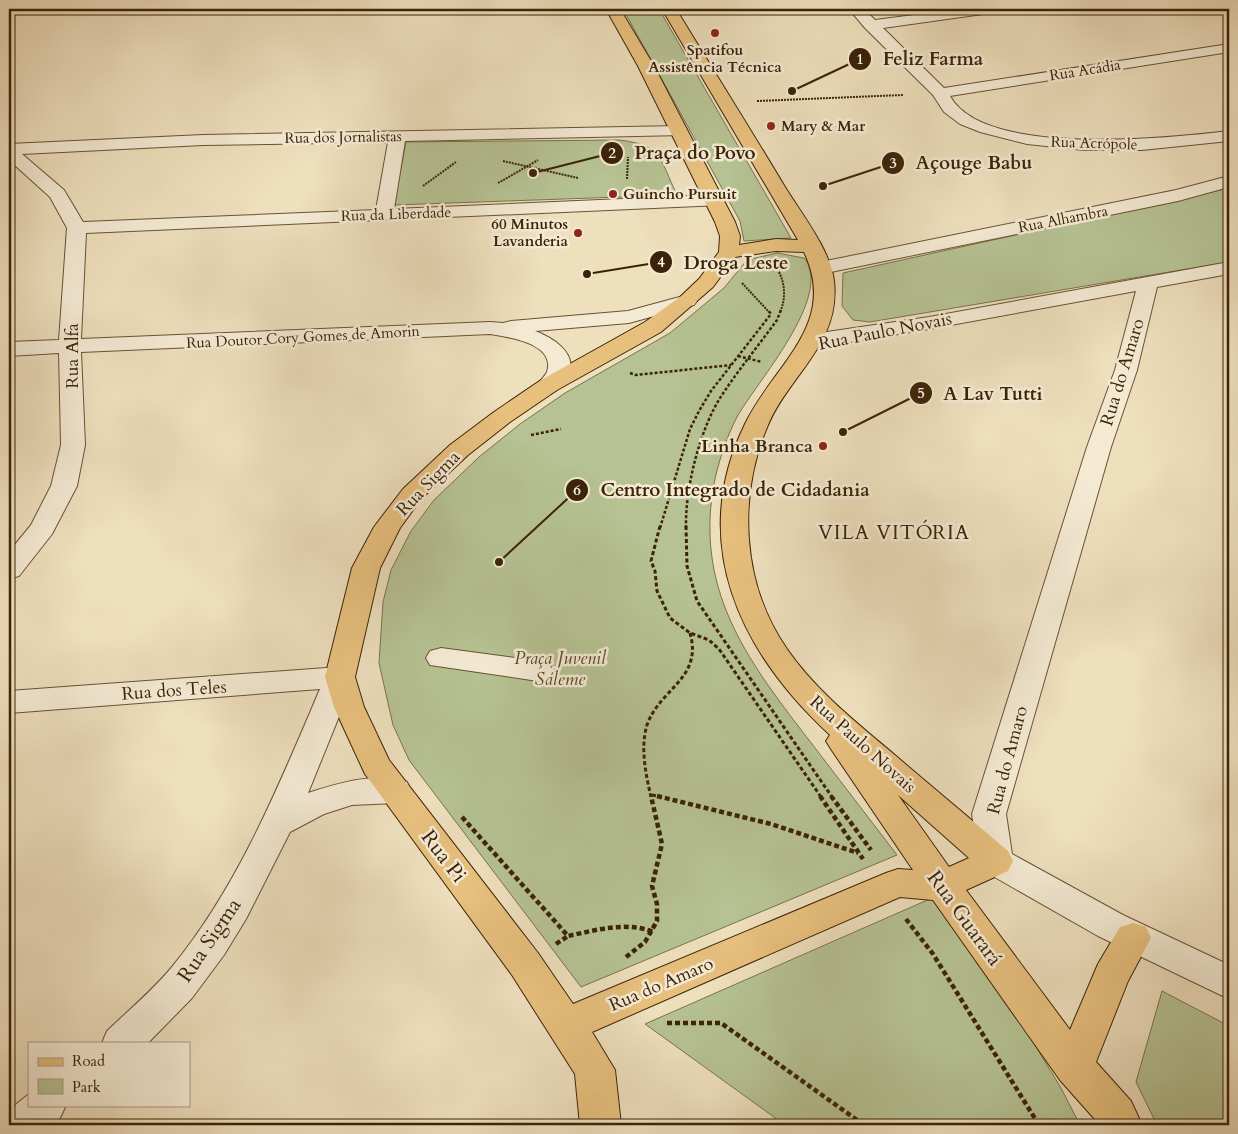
<svg xmlns="http://www.w3.org/2000/svg" width="1238" height="1134" viewBox="0 0 1238 1134" font-family="Cardo,serif">
<style>
.green{fill:#b6c293;stroke:#79724d}
.lines{fill:none;stroke-linecap:round;stroke-linejoin:round}
.minor-casing{stroke:#685234;stroke-width:2}
.major-casing{stroke:#3c2307;stroke-width:2}
.path-far3{stroke:#3c2307;stroke-width:2;stroke-dasharray:2 1;stroke-linecap:butt}
.path-far2{stroke:#3c2307;stroke-width:2.5;stroke-dasharray:3 2;stroke-linecap:butt}
.path-far1{stroke:#3c2307;stroke-width:3;stroke-dasharray:4 2.5;stroke-linecap:butt}
.path{stroke:#3c2307;stroke-width:4.5;stroke-dasharray:5 3;stroke-linecap:butt}
.minor{fill:#f4ead4;fill-rule:evenodd}
.major{fill:#e7c07e;fill-rule:evenodd}
.poi-dot{fill:#8f2418;stroke:#f4ead4;stroke-width:2}
.labels{text-anchor:middle;stroke-width:5;stroke-linejoin:round;paint-order:stroke}
.far-poi-label{font-size:15px;font-weight:bold;fill:#3c2307;stroke:#f4ead4;text-anchor:start}
.far-street-label{font-size:15px;fill:#3c2307;stroke:#f4ead4}
.street-label{font-size:18px;fill:#3c2307;stroke:#f4ead4}
.poi-label{font-size:18px;font-weight:bold;fill:#3c2307;stroke:#f4ead4;text-anchor:end}
.park-label{font-size:18px;font-style:italic;fill:#5a4b2a;stroke:#f4ead4}
.quarter-label{font-size:20px;letter-spacing:1px;fill:#3c2307;stroke:#f4ead4}
.near-street-label{font-size:21px;fill:#3c2307;stroke:#f4ead4}
.leader{fill:none;stroke:#3c2307;stroke-width:2}
.callout-dot{fill:#3c2307;stroke:#f4ead4;stroke-width:2}
.mark-label{font-size:15px;text-anchor:middle;font-weight:bold;fill:#fff}
.callout-label{font-size:19px;text-anchor:middle;font-weight:bold;fill:#3c2307;stroke:#f4ead4;stroke-width:5;stroke-linejoin:round;paint-order:stroke}
</style>
<rect width="100%" height="100%" fill="#eedfbd"/>
<filter id="stains"><feTurbulence type="fractalNoise" baseFrequency=".004" numOctaves="4"/><feColorMatrix values="0 0 0 0 .2 0 0 0 0 .09 0 0 0 0 .02 0 0 0 .5 -.17"/></filter>
<radialGradient id="worn" r=".72"><stop offset=".6" stop-color="#630" stop-opacity="0"/><stop offset="1" stop-color="#630" stop-opacity=".3"/></radialGradient>
<g class="green">
<polygon points="623,9 659,9 791,238 744,241 740,221"/>
<path d="M619,140C663,145 659,158 677,195L394,205L406,142Z"/>
<polygon points="1229,188 1229,262 870,322 853,320 842,306 843,273"/>
<path d="M777,253L804,258C835,295 755,384 737,417C726,438 717,466 713,489C696,595 751,665 812,744C840,781 869,818 897,855L581,987L409,760L393,725L379,663L383,602L391,570L411,531L434,500L479,457L520,424L565,393L670,333L724,288L747,260Z"/>
<polygon points="932,898 987,966 1061,1088 1080,1125 785,1125 645,1024"/>
<polygon points="1162,991 1229,1026 1229,1125 1157,1125 1136,1082"/>
</g>
<g class="lines">
<g class="minor-casing">
<g id="minor">
<path d="M849,9H864L875,20L961,9H997L990,13L883,28L944,88L1229,44V52L950,96C984,158 1169,138 1229,131V141L1142,150H1084L1027,144L980,132L960,124L944,112L933,95L865,28Z"/>
<path d="M678,126L684,127L686,131L684,135L405,141L394,209L714,195L721,197L723,201L721,205L86,233L81,339L490,322L503,323L511,321L628,311L687,295L694,297L697,301L694,305L629,323L535,331C551,337 577,352 569,373C566,379 561,385 557,390L549,392L541,390L537,385C540,381 545,376 547,372C556,343 508,337 490,334L81,352L85,445L77,486L52,534L19,576L9,579V552L31,525L51,486L61,445L59,353L9,356V342L59,340L67,228L50,197L9,160V144L203,135ZM388,142L376,210L83,222L64,190L22,154L203,145Z"/>
<polygon points="1229,176 1229,187 1178,201 821,274 814,272 811,268 814,264 821,262 1176,190"/>
<polygon points="1229,262 1229,274 1157,287 1137,370 1111,447 1006,814 1012,854 1123,915 1229,965 1229,999 1098,936 984,871 979,861 972,814 1087,447 1115,370 1136,291 929,329 813,348 805,346 802,341 805,336 813,334 929,317"/>
<polygon points="441,648 538,661 549,664 553,671 549,678 538,681 430,665 426,658 430,651"/>
<path d="M340,667L351,670L355,677L308,793C339,783 375,772 407,782L411,791L407,800L395,803L352,805L324,814L290,832L246,919L224,955L192,998L148,1043H102L107,1031C129,1010 153,990 172,967C239,885 279,785 320,689L9,713V691Z"/>
<polygon points="29,1094 29,1105 66,1105 60,1118 52,1125 9,1125 9,1110"/>
</g>
</g>
<g class="major-casing">
<path id="major" d="M606,9H620L654,66L735,222L740,236L739,245L776,239L798,240L662,9H676C712,68 749,127 785,187C801,213 831,251 834,281C841,343 790,374 768,425C737,497 742,585 787,649C816,691 857,723 896,756C933,788 971,819 1008,851L1013,861L1008,871L966,890L1070,1030L1098,964L1120,927L1133,923L1146,927L1151,938L1128,981L1096,1062L1131,1101L1142,1125H1100L1060,1080L933,900L900,897L592,1032L615,1070L621,1125H580L575,1074L512,975L365,774L334,707L325,677L352,568L374,527L403,489L450,445L494,412L541,380L645,322L680,297L699,279L719,252L720,236L715,222L638,66ZM776,251L804,252C839,325 773,365 745,424C687,543 740,652 830,735L826,741L831,749L913,870L898,869L886,873L573,1004L538,953L389,760L364,707L355,677L380,568L400,528L421,499L468,455L510,422L557,390L661,332L713,287L735,257ZM898,795L969,858L949,867Z"/>
</g>
<g class="path-far3">
<polyline points="757,101 903,95"/>
<polyline points="503,161 578,178"/>
<polyline points="627,179 628,157"/>
<polyline points="498,183 538,160"/>
<polyline points="423,186 456,162"/>
<path d="M779,272C785,284 786,299 780,312"/>
<polyline points="742,283 769,312"/>
</g>
<g class="path-far2">
<polyline points="738,356 762,362"/>
<polyline points="630,373 636,375 731,365"/>
<polyline points="531,435 561,429"/>
<polyline points="660,528 690,429 699,411 711,391 771,314 768,310"/>
<path d="M686,528C685,488 700,428 722,395C739,369 759,345 777,320L781,310"/>
</g>
<g class="path-far1">
<polyline points="660,526 651,561 655,571 657,591 670,618 690,633 709,640 719,649 821,797"/>
<polyline points="686,526 687,566 697,601 832,797"/>
<polyline points="652,795 662,797"/>
<path d="M651,797C646,775 640,748 647,725C660,688 703,679 690,633"/>
</g>
<g class="path">
<polyline points="657,796 771,824 858,853"/>
<polyline points="820,796 863,859"/>
<polyline points="831,796 871,850"/>
<path d="M462,817L568,936C597,930 625,921 654,932"/>
<polyline points="906,919 933,954 1039,1125"/>
<polyline points="556,944 568,936"/>
<polyline points="626,957 645,942 657,921 657,904 652,886 662,844 651,796"/>
<polyline points="667,1023 721,1023 864,1125"/>
</g>
<use href="#minor" class="minor"/>
<use href="#major" class="major"/>
</g>
<g class="poi-dot">
<circle cx="715" cy="33" r="5"/>
<circle cx="771" cy="126" r="5"/>
<circle cx="613" cy="194" r="5"/>
<circle cx="578" cy="233" r="5"/>
<circle cx="823" cy="446" r="5"/>
</g>
<g class="labels">
<g class="far-poi-label">
<text x="715" y="55" text-anchor="middle">Spatifou<tspan x="715" dy="17">Assistência Técnica</tspan></text>
<text x="781" y="131">Mary &amp; Mar</text>
<text x="623" y="199">Guincho Pursuit</text>
<text x="568" y="229" text-anchor="end">60 Minutos<tspan x="568" dy="17">Lavanderia</tspan></text>
</g>
<g class="far-street-label">
<text transform="translate(1085 70) rotate(-9)" y="5">Rua Acádia</text>
<text transform="translate(343 137) rotate(-1)" y="5">Rua dos Jornalistas</text>
<text transform="translate(1094 143) rotate(2)" y="5">Rua Acrópole</text>
<text transform="translate(396 214) rotate(-2)" y="5">Rua da Liberdade</text>
<text transform="translate(1063 219) rotate(-11)" y="5">Rua Alhambra</text>
<text transform="translate(303 337) rotate(-3)" y="5">Rua Doutor Cory Gomes de Amorin</text>
</g>
<g class="street-label">
<text transform="translate(885 331) rotate(-11)" y="6">Rua Paulo Novais</text>
<text transform="translate(72 356) rotate(-90)" y="6">Rua Alfa</text>
<text transform="translate(1122 372) rotate(-73)" y="6">Rua do Amaro</text>
<text transform="translate(428 483) rotate(-46)" y="6">Rua Sigma</text>
<text transform="translate(174 690) rotate(-4)" y="6">Rua dos Teles</text>
<text transform="translate(863 744) rotate(42)" y="6">Rua Paulo Novais</text>
<text transform="translate(1007 760) rotate(-75)" y="6">Rua do Amaro</text>
<text transform="translate(661 984) rotate(-23)" y="6">Rua do Amaro</text>
</g>
<g class="poi-label">
<text x="813" y="452">Linha Branca</text>
</g>
<g class="park-label">
<text x="560" y="664">Praça Juvenil<tspan x="560" dy="21">Saleme</tspan></text>
</g>
<g class="quarter-label">
<text x="894" y="539">VILA VITÓRIA</text>
</g>
<g class="near-street-label">
<text transform="translate(444 856) rotate(53)" y="7">Rua Pi</text>
<text transform="translate(965 918) rotate(54)" y="7">Rua Guarará</text>
<text transform="translate(209 940) rotate(-56)" y="7">Rua Sigma</text>
</g>
</g>
<path class="leader" d="M792 91L860 59M533 173L612 153M823 186L893 163M587 274L661 262M843 432L921 393M499 562L577 490"/>
<g class="callout-dot">
<circle cx="792" cy="91" r="5"/>
<circle cx="533" cy="173" r="5"/>
<circle cx="823" cy="186" r="5"/>
<circle cx="587" cy="274" r="5"/>
<circle cx="843" cy="432" r="5"/>
<circle cx="499" cy="562" r="5"/>
<circle cx="860" cy="59" r="12"/>
<circle cx="612" cy="153" r="12"/>
<circle cx="893" cy="163" r="12"/>
<circle cx="661" cy="262" r="12"/>
<circle cx="921" cy="393" r="12"/>
<circle cx="577" cy="490" r="12"/>
</g>
<g class="mark-label">
<text x="860" y="64">1</text>
<text x="612" y="158">2</text>
<text x="893" y="168">3</text>
<text x="661" y="267">4</text>
<text x="921" y="398">5</text>
<text x="577" y="495">6</text>
</g>
<g class="callout-label">
<text x="933" y="65">Feliz Farma</text>
<text x="695" y="159">Praça do Povo</text>
<text x="974" y="169">Açouge Babu</text>
<text x="736" y="269">Droga Leste</text>
<text x="993" y="400">A Lav Tutti</text>
<text x="735" y="496">Centro Integrado de Cidadania</text>
</g>
<rect width="1238" height="1134" fill="none" stroke="#eedfbd" stroke-width="30"/>
<rect x="10" y="10" width="1218" height="1114" fill="none" stroke="#3c2307" stroke-width="2.5"/>
<rect x="15" y="15" width="1208" height="1104" fill="none" stroke="#3c2307"/>
<rect x="28" y="1042" width="162" height="65" fill="#f4ead4" stroke="#aa9a82"/>
<rect x="38" y="1058" width="25" height="8" fill="#e7c07e" stroke="#aa9a82"/>
<text x="72" y="1066" font-size="15" fill="#3c2307">Road</text>
<rect x="38" y="1079" width="25" height="15" fill="#b6c293" stroke="#aa9a82"/>
<text x="72" y="1092" font-size="15" fill="#3c2307">Park</text>
<rect width="100%" height="100%" filter="url(#stains)"/>
<rect width="100%" height="100%" fill="url(#worn)"/>
</svg>
